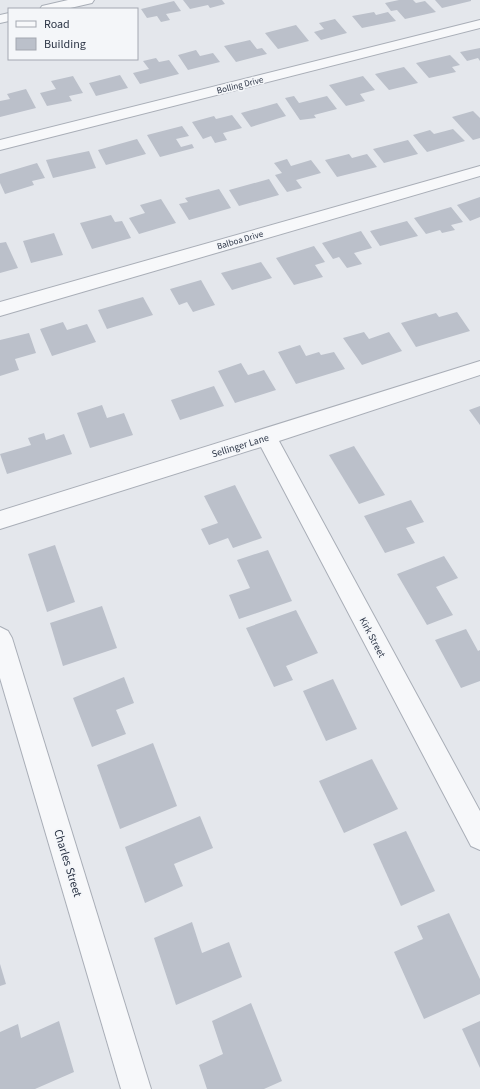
<svg xmlns="http://www.w3.org/2000/svg" width="480" height="1089" viewBox="0 0 480 1089" font-family="'Source Sans 3',sans-serif">
<style>
.building{fill:#bbc0ca}
.lines{fill:none;stroke-linecap:round;stroke-linejoin:round}
.minor-casing{stroke:#a9aeb7;stroke-width:2}
.minor{fill:#f7f8fa;fill-rule:evenodd}
.labels{text-anchor:middle;stroke-width:3.5;stroke-linejoin:round;paint-order:stroke}
.far-street-label{font-size:9px;fill:#2b3445;stroke:#f4f6f9}
.street-label{font-size:10px;fill:#2b3445;stroke:#f4f6f9}
.near-street-label{font-size:12px;fill:#2b3445;stroke:#f4f6f9}
</style>
<rect width="100%" height="100%" fill="#e4e7ec"/>
<g class="building">
<polygon points="183,0 222,0 225,4 210,8 208,5 190,9"/>
<polygon points="399,0 413,0 416,3 425,1 436,12 405,19 397,10 391,11 385,3"/>
<polygon points="435,0 471,0 471,1 442,8"/>
<polygon points="174,1 181,11 166,14 170,20 161,22 157,16 147,18 141,9"/>
<polygon points="374,12 376,15 388,12 396,21 362,28 352,16"/>
<polygon points="335,19 347,33 321,40 314,32 324,29 319,23"/>
<polygon points="296,25 309,41 278,49 265,33"/>
<polygon points="250,40 257,49 262,48 267,54 236,62 224,46"/>
<polygon points="480,48 480,61 478,58 467,61 460,52"/>
<polygon points="196,50 200,56 213,53 220,62 188,70 178,55"/>
<polygon points="450,55 460,65 452,67 456,72 429,78 416,63"/>
<polygon points="156,58 159,62 169,60 179,74 140,84 133,73 149,69 143,61"/>
<polygon points="404,67 418,83 389,90 375,74"/>
<polygon points="120,75 128,88 96,96 89,83"/>
<polygon points="73,76 83,93 69,96 72,101 47,106 40,93 56,89 51,81"/>
<polygon points="363,76 375,90 360,94 365,101 346,106 329,85"/>
<polygon points="26,89 36,108 0,117 0,101 10,99 7,94"/>
<polygon points="294,96 299,103 327,96 337,109 314,115 316,118 300,120 285,98"/>
<polygon points="277,103 286,116 251,127 241,113"/>
<polygon points="473,111 480,118 480,138 473,140 452,117"/>
<polygon points="232,115 242,128 223,133 227,140 215,143 211,136 203,139 192,122 214,116 216,119"/>
<polygon points="182,126 189,136 176,139 181,147 192,144 194,148 160,157 147,135"/>
<polygon points="453,129 465,141 427,152 413,135 430,130 434,134"/>
<polygon points="137,139 146,154 106,165 98,150"/>
<polygon points="408,140 418,154 384,163 373,149"/>
<polygon points="89,151 96,168 53,178 46,160"/>
<polygon points="349,154 352,158 367,154 377,167 337,177 325,160"/>
<polygon points="287,159 291,166 311,160 321,173 296,180 302,188 287,192 275,175 282,173 274,163"/>
<polygon points="37,163 45,178 32,181 34,185 5,194 0,183 0,174"/>
<polygon points="269,179 279,195 239,206 229,190"/>
<polygon points="219,189 231,208 189,220 179,204 188,202 185,198"/>
<polygon points="480,197 480,217 470,221 457,205"/>
<polygon points="161,199 176,223 139,234 129,218 145,213 140,205"/>
<polygon points="451,207 463,222 451,225 455,230 442,233 440,230 426,234 414,218"/>
<polygon points="111,215 115,222 122,221 131,238 92,249 80,223"/>
<polygon points="407,221 418,236 380,246 370,231"/>
<polygon points="361,231 372,248 354,253 362,264 347,268 339,257 333,259 322,243"/>
<polygon points="54,233 63,255 31,263 23,241"/>
<polygon points="6,242 18,268 0,273 0,243"/>
<polygon points="314,246 325,262 315,265 323,277 294,285 276,258"/>
<polygon points="261,262 272,278 232,290 221,273"/>
<polygon points="201,280 215,305 193,312 187,302 179,305 170,289"/>
<polygon points="143,297 153,315 107,329 98,310"/>
<polygon points="457,312 470,331 416,347 401,323 436,313 439,317"/>
<polygon points="63,322 67,330 87,324 96,342 52,356 40,329"/>
<polygon points="364,332 369,339 389,332 402,351 362,365 343,338"/>
<polygon points="29,333 36,353 15,359 19,370 0,376 0,340"/>
<polygon points="300,345 306,356 319,352 321,355 334,352 345,369 296,384 278,352"/>
<polygon points="241,363 248,375 264,370 276,390 235,403 218,371"/>
<polygon points="214,386 224,406 180,420 171,400"/>
<polygon points="102,405 107,418 124,413 133,435 90,448 77,413"/>
<polygon points="480,406 480,425 469,410"/>
<polygon points="44,433 46,440 64,434 72,454 7,474 0,454 31,445 28,438"/>
<polygon points="354,446 385,495 359,504 329,455"/>
<polygon points="235,485 262,538 233,548 228,538 209,545 201,529 218,523 204,496"/>
<polygon points="411,500 424,522 406,528 415,543 385,553 364,516"/>
<polygon points="55,545 75,602 47,612 28,554"/>
<polygon points="268,550 292,601 239,619 229,595 250,588 237,560"/>
<polygon points="444,556 458,578 436,587 453,615 427,625 397,574"/>
<polygon points="102,606 117,648 63,666 50,623"/>
<polygon points="296,610 318,653 286,666 293,680 274,687 246,628"/>
<polygon points="466,629 478,651 480,650 480,681 461,688 435,640"/>
<polygon points="124,677 134,703 116,710 126,734 92,747 73,698"/>
<polygon points="333,679 357,729 326,741 303,691"/>
<polygon points="153,743 177,806 120,829 97,765"/>
<polygon points="372,759 398,809 344,833 319,781"/>
<polygon points="200,816 213,848 174,864 183,886 145,903 125,847"/>
<polygon points="406,831 435,891 401,906 373,844"/>
<polygon points="449,913 480,979 480,994 424,1019 394,952 423,939 417,926"/>
<polygon points="192,922 202,953 229,942 242,977 176,1005 154,938"/>
<polygon points="0,964 6,984 0,986"/>
<polygon points="251,1003 282,1081 264,1089 207,1089 199,1065 223,1054 212,1021"/>
<polygon points="59,1021 74,1072 35,1089 0,1089 0,1032 18,1024 21,1038"/>
<polygon points="480,1021 480,1068 462,1029"/>
</g>
<g class="lines">
<g class="minor-casing">
<g id="minor">
<polygon points="68,0 94,0 92,3 66,9 40,9 42,6"/>
<polygon points="9,13 9,21 0,23 0,15"/>
<polygon points="480,20 480,28 0,150 0,140"/>
<polygon points="480,166 480,176 0,316 0,302"/>
<polygon points="480,361 480,375 279,441 480,811 480,850 471,846 261,447 0,529 0,511"/>
<polygon points="0,627 8,631 12,638 151,1089 121,1089 0,678"/>
</g>
</g>
<use href="#minor" class="minor"/>
</g>
<g class="labels">
<g class="far-street-label">
<text transform="translate(240 85) rotate(-14)" y="3">Bolling Drive</text>
<text transform="translate(240 240) rotate(-16)" y="3">Balboa Drive</text>
</g>
<g class="street-label">
<text transform="translate(240 445) rotate(-17)" y="4">Sellinger Lane</text>
<text transform="translate(373 637) rotate(62)" y="4">Kirk Street</text>
</g>
<g class="near-street-label">
<text transform="translate(68 863) rotate(73)" y="4">Charles Street</text>
</g>
</g>
<rect x="8" y="8" width="130" height="52" fill="#f4f6f9" stroke="#a4a8b1"/>
<rect x="16" y="21" width="20" height="6" fill="#f7f8fa" stroke="#a4a8b1"/>
<text x="44" y="28" font-size="12" fill="#2b3445">Road</text>
<rect x="16" y="38" width="20" height="12" fill="#bbc0ca" stroke="#a4a8b1"/>
<text x="44" y="48" font-size="12" fill="#2b3445">Building</text>
</svg>
